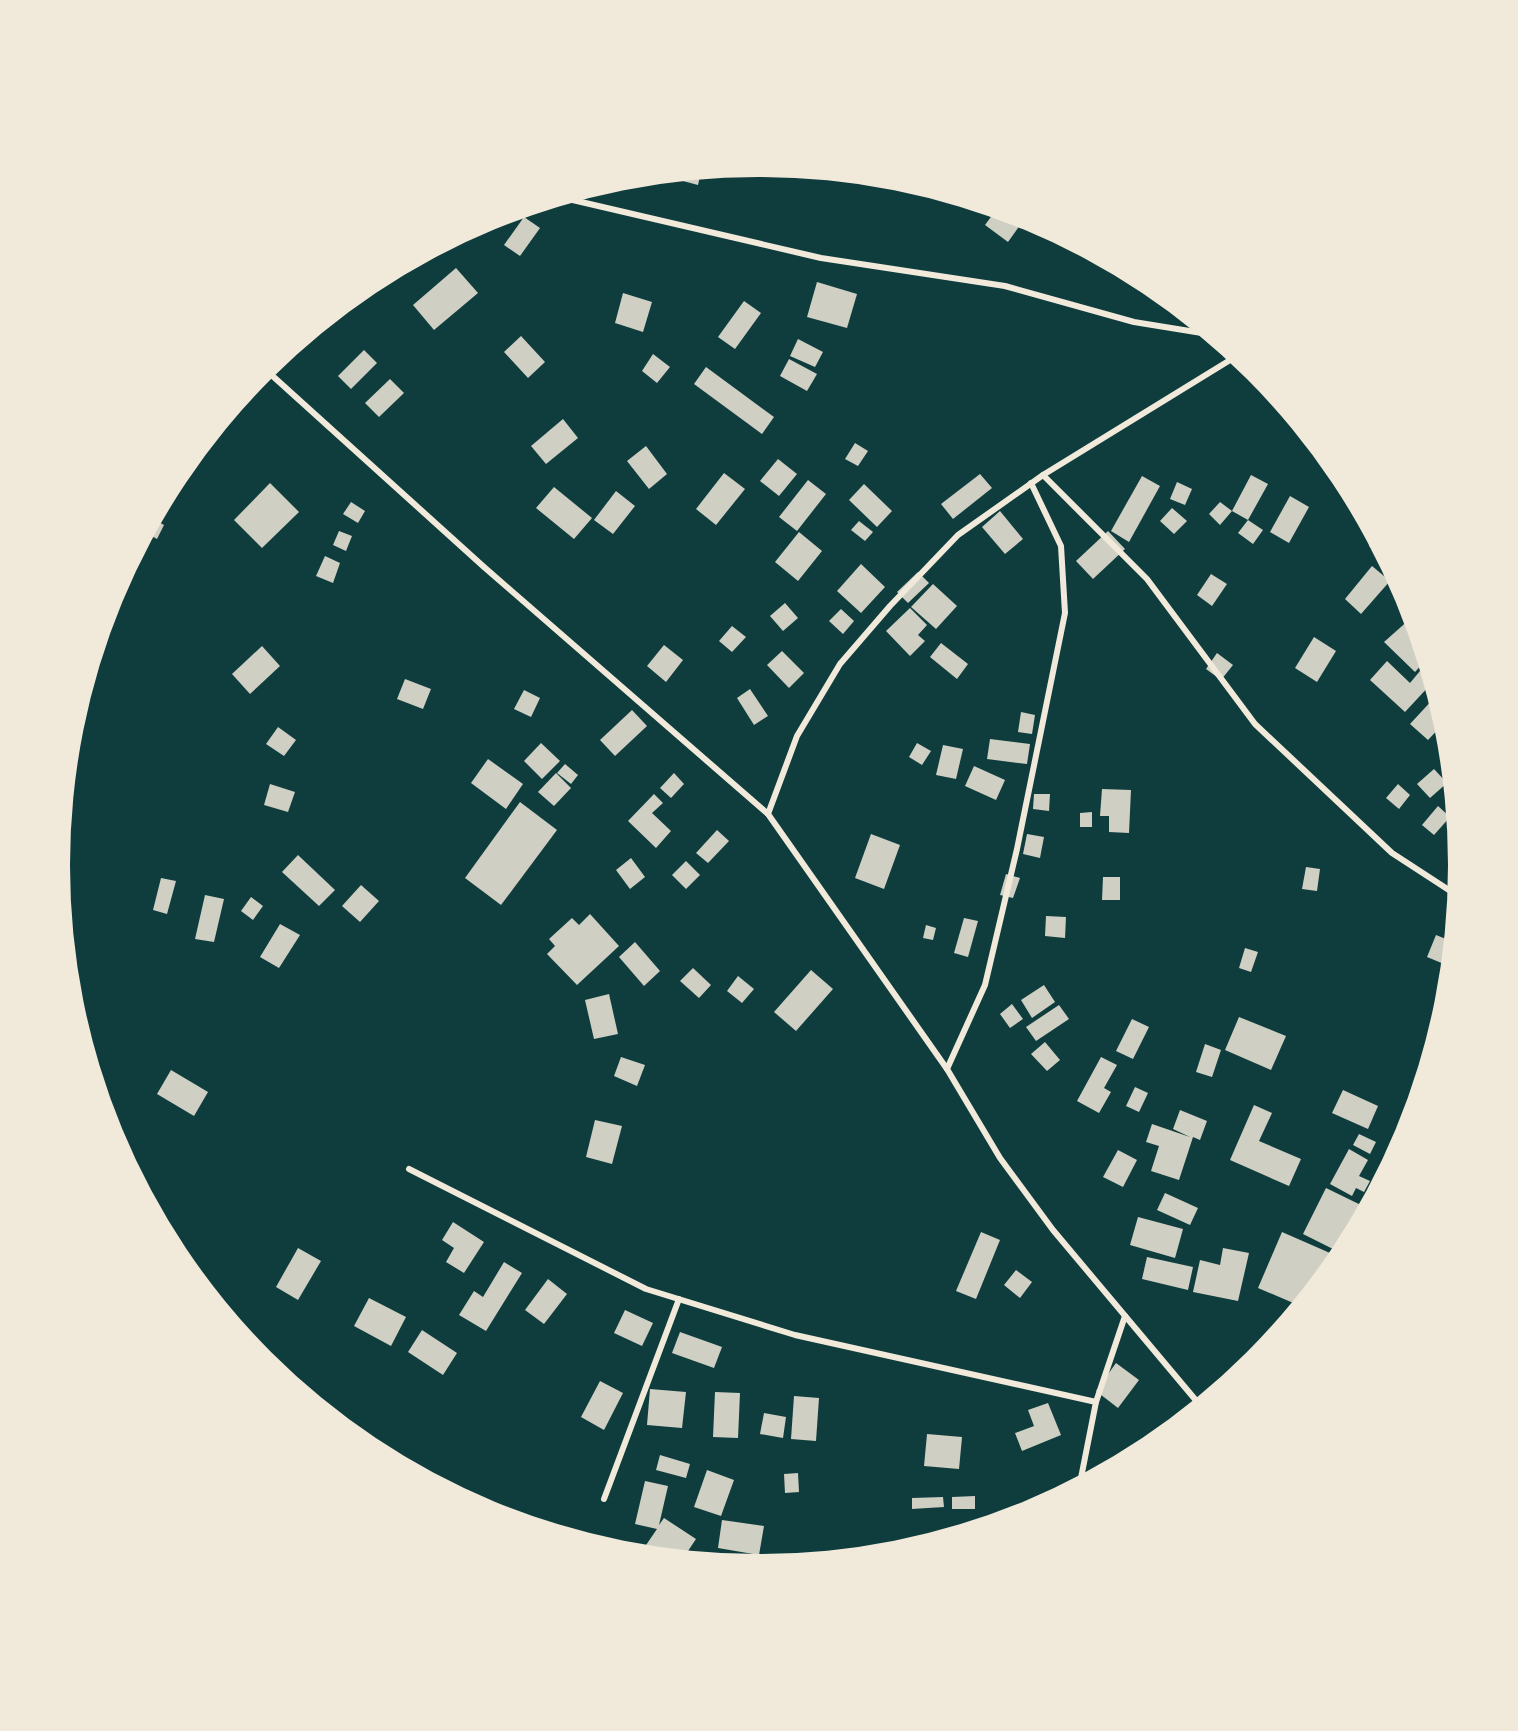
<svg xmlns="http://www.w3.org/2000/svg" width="1518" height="1731" viewBox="0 0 1518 1731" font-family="'Varela Round',sans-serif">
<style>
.building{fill:#cfcfc3}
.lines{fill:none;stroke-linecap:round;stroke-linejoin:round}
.minor{stroke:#f1e9da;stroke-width:6}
</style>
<rect width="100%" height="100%" fill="#0f3d3e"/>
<g class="building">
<polygon points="701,172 698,185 664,176"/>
<polygon points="996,210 1023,221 1008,242 985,225"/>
<polygon points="524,217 540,228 520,256 504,245"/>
<polygon points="456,268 478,293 434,330 413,305"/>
<polygon points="817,282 857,294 847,328 807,317"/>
<polygon points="623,293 652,302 643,332 615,323"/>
<polygon points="744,301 761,313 735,349 718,337"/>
<polygon points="521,336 545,362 528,378 504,352"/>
<polygon points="798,339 823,352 815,367 790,356"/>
<polygon points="364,350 377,363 351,389 338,376"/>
<polygon points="653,354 670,367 657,383 642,371"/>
<polygon points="789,359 817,374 807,391 780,376"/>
<polygon points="706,367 774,417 762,434 694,384"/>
<polygon points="390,379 404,393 379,417 365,403"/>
<polygon points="563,419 578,438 546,464 531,446"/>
<polygon points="855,443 868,451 858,466 845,459"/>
<polygon points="646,446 667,474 649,489 627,461"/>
<polygon points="778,459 797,474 779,496 760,481"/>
<polygon points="724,473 745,489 716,525 696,509"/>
<polygon points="980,474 992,488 953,519 941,504"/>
<polygon points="1251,475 1268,484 1248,520 1263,530 1253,544 1238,533 1248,520 1232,511"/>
<polygon points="1142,476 1160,486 1129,542 1111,531"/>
<polygon points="808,480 826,494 797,531 779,517"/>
<polygon points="1177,482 1192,489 1185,505 1170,499"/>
<polygon points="270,483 299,512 262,548 234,520"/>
<polygon points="864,484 892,511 877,527 849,500"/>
<polygon points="554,487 592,518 574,539 536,508"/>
<polygon points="616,491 635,506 613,534 594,520"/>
<polygon points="1290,496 1309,507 1289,543 1270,532"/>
<polygon points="351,502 365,511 358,523 343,514"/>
<polygon points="1220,502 1232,511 1220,525 1209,514"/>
<polygon points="1172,508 1187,521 1174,534 1160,521"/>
<polygon points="1000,511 1023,539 1005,554 982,527"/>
<polygon points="155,520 164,525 157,539 148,534"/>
<polygon points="859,521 873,532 865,541 851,530"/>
<polygon points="339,531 352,536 346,551 333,545"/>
<polygon points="1108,531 1125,549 1093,579 1076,561"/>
<polygon points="799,532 822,551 798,581 775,562"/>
<polygon points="1374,540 1384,559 1369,546"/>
<polygon points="325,556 340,563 333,583 316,576"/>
<polygon points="861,564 885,587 861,613 837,591"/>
<polygon points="1372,566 1390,581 1361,614 1345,599"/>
<polygon points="918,572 929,583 908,603 897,592"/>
<polygon points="1211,574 1227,584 1212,606 1197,595"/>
<polygon points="933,584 957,606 936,629 911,607"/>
<polygon points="785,603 798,618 783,631 770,616"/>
<polygon points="910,608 927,625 918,635 925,641 910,656 886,631"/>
<polygon points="841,609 854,621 843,634 829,621"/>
<polygon points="1411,618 1417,638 1415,641 1419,645 1424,662 1415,672 1384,642"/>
<polygon points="732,626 746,637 732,652 719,641"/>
<polygon points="1314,637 1336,651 1317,682 1295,668"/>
<polygon points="941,643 968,664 957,679 930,657"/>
<polygon points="664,645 683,660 666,682 647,666"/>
<polygon points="262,646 280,666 250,694 232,674"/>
<polygon points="782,651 804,673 789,688 767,665"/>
<polygon points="1217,653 1233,665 1221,680 1206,669"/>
<polygon points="1387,661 1410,683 1425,665 1431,684 1405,712 1370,680"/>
<polygon points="405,679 431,689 423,709 397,699"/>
<polygon points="750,689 768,716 754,725 737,698"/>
<polygon points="524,690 540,698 531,717 514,709"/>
<polygon points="1435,697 1443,724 1428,740 1410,724"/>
<polygon points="632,710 647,726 615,756 600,740"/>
<polygon points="1021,712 1035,715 1032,734 1018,732"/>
<polygon points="278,727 296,740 284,756 266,744"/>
<polygon points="990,739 1030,744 1027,764 987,759"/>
<polygon points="541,743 560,761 542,779 524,761"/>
<polygon points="917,743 931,751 922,765 909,757"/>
<polygon points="943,745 963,749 956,779 936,775"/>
<polygon points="488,759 523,784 506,809 471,783"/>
<polygon points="565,764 578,775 571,784 557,773"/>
<polygon points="974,766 1005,780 996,800 965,786"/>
<polygon points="1434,769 1447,783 1430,798 1417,784"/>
<polygon points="556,773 571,788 554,806 538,792"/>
<polygon points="674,773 684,784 671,798 660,788"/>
<polygon points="270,784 295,792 288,812 264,805"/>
<polygon points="1398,784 1410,795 1399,809 1386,798"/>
<polygon points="1102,789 1131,790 1129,833 1109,832 1109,816 1100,816"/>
<polygon points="654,794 663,803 652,813 671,831 656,848 628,821"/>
<polygon points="1034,794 1050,794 1049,811 1033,809"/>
<polygon points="520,802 557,830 501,905 465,878"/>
<polygon points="1438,806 1450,817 1434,835 1422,825"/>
<polygon points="1092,812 1092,827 1080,827 1080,813"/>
<polygon points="717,830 729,841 708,863 696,853"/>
<polygon points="871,834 900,845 884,889 855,878"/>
<polygon points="1027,834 1044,837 1040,858 1023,854"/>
<polygon points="298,855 335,890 319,906 282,872"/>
<polygon points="631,858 645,877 630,889 616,870"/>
<polygon points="686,861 700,875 686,889 672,875"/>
<polygon points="1306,867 1320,869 1317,891 1302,889"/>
<polygon points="1006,874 1020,878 1013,898 1000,895"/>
<polygon points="1103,877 1120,877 1120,900 1102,900"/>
<polygon points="161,878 176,881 167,914 153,910"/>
<polygon points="361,885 379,901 360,922 342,906"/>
<polygon points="205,895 224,899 214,942 195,939"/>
<polygon points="251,897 263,906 253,920 241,911"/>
<polygon points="590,914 619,946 577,985 547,954 555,946 549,939 572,918 579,925"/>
<polygon points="1046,916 1066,917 1065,938 1045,936"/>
<polygon points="964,918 978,921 968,957 954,953"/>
<polygon points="280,924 300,935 279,968 260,957"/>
<polygon points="926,925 936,928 933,940 923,938"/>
<polygon points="1436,935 1451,941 1444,964 1427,957"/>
<polygon points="635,942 660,971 644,986 619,957"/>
<polygon points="1245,948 1258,952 1251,972 1239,968"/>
<polygon points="693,968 711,985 699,998 680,981"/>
<polygon points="811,970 833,989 796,1031 774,1012"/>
<polygon points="738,976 754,989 742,1003 727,991"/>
<polygon points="1044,985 1055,1002 1032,1018 1021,1000"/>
<polygon points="609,994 618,1034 594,1039 585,1000"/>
<polygon points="1012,1004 1023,1019 1010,1028 1000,1014"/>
<polygon points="1059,1005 1069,1019 1036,1041 1026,1027"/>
<polygon points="1239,1017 1286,1036 1271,1070 1225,1050"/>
<polygon points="1132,1019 1149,1027 1133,1059 1116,1051"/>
<polygon points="1045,1042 1060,1060 1047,1071 1031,1054"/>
<polygon points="1205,1044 1221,1050 1212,1077 1196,1072"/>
<polygon points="621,1057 645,1065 637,1086 614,1076"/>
<polygon points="1101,1057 1117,1065 1104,1088 1111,1092 1099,1113 1077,1101"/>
<polygon points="171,1070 208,1092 194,1116 157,1094"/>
<polygon points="1135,1087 1148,1093 1139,1112 1126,1106"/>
<polygon points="1343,1090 1378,1106 1368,1129 1332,1113"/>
<polygon points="1254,1105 1272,1113 1259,1141 1301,1159 1289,1186 1230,1160"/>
<polygon points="1180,1110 1207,1121 1200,1140 1193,1137 1179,1180 1151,1171 1159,1146 1146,1142 1152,1124 1190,1137 1173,1129"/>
<polygon points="595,1120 622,1126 612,1164 586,1157"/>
<polygon points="1359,1134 1376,1142 1370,1154 1353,1145"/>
<polygon points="1349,1149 1368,1160 1359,1176 1370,1181 1364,1192 1356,1188 1352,1196 1330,1184"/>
<polygon points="1118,1150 1137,1160 1123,1187 1103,1177"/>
<polygon points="1326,1188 1365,1207 1341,1253 1303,1234"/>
<polygon points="1165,1193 1198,1208 1190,1225 1157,1210"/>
<polygon points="1138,1217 1183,1229 1175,1258 1130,1245"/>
<polygon points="453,1222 484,1242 464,1273 446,1262 454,1248 442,1240"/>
<polygon points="981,1232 1000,1240 976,1299 956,1291"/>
<polygon points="1282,1232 1330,1253 1319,1280 1298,1305 1258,1288"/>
<polygon points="298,1248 321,1261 298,1300 276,1287"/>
<polygon points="1223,1248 1249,1253 1238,1301 1193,1292 1200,1260 1220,1265"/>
<polygon points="1147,1257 1193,1267 1188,1290 1142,1279"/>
<polygon points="504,1262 522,1273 486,1331 459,1315 474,1291 483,1297"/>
<polygon points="1016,1270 1032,1282 1020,1298 1004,1285"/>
<polygon points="548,1279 567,1294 544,1324 525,1310"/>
<polygon points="369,1298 406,1317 391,1346 354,1326"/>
<polygon points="625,1310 653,1323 642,1346 614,1333"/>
<polygon points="422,1330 457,1353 443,1375 408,1352"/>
<polygon points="680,1332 722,1347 714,1368 672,1353"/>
<polygon points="1116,1363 1139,1380 1118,1408 1096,1391"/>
<polygon points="600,1381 623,1393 604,1430 581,1417"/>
<polygon points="650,1389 686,1392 682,1428 647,1425"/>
<polygon points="715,1392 740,1393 738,1438 713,1437"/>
<polygon points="794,1396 819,1398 816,1441 791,1439"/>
<polygon points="1048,1403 1061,1435 1022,1451 1015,1433 1034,1426 1028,1410"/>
<polygon points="764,1413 786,1417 783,1438 760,1434"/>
<polygon points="927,1434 962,1437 959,1469 924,1466"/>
<polygon points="660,1455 690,1464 686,1478 656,1470"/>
<polygon points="707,1470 734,1480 721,1516 694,1507"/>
<polygon points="798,1473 799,1492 785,1493 784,1474"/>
<polygon points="645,1481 668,1486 659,1525 664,1518 696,1539 684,1557 652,1554 644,1548 657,1529 635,1524"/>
<polygon points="975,1496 975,1509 952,1509 952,1497"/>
<polygon points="943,1497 944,1507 912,1509 912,1498"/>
<polygon points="722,1520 764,1526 759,1555 718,1548"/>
</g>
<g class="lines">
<g class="minor">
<polyline points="564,198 821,258 1005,286 1134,322 1208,334"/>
<polyline points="266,370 484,567 768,814 947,1069 1000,1158 1053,1230 1199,1404"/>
<polyline points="1043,475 1147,579 1255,724 1392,853 1455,894"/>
<polyline points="768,814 797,736 840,664 890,606 958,535 1043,475 1235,357"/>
<polyline points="947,1069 985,985 1017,849 1065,613 1061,546 1031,483"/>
<polyline points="409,1169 646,1289 795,1335 1096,1402"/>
<polyline points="1080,1483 1096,1402 1125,1316"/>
<polyline points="604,1499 679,1299"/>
</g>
</g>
<path d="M0 0H1518V1731H0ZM758 177H760A688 688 0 0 1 1448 865V866A688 688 0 0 1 760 1554H758A688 688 0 0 1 70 866V865A688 688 0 0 1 758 177Z" fill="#f1e9da" fill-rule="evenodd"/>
</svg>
